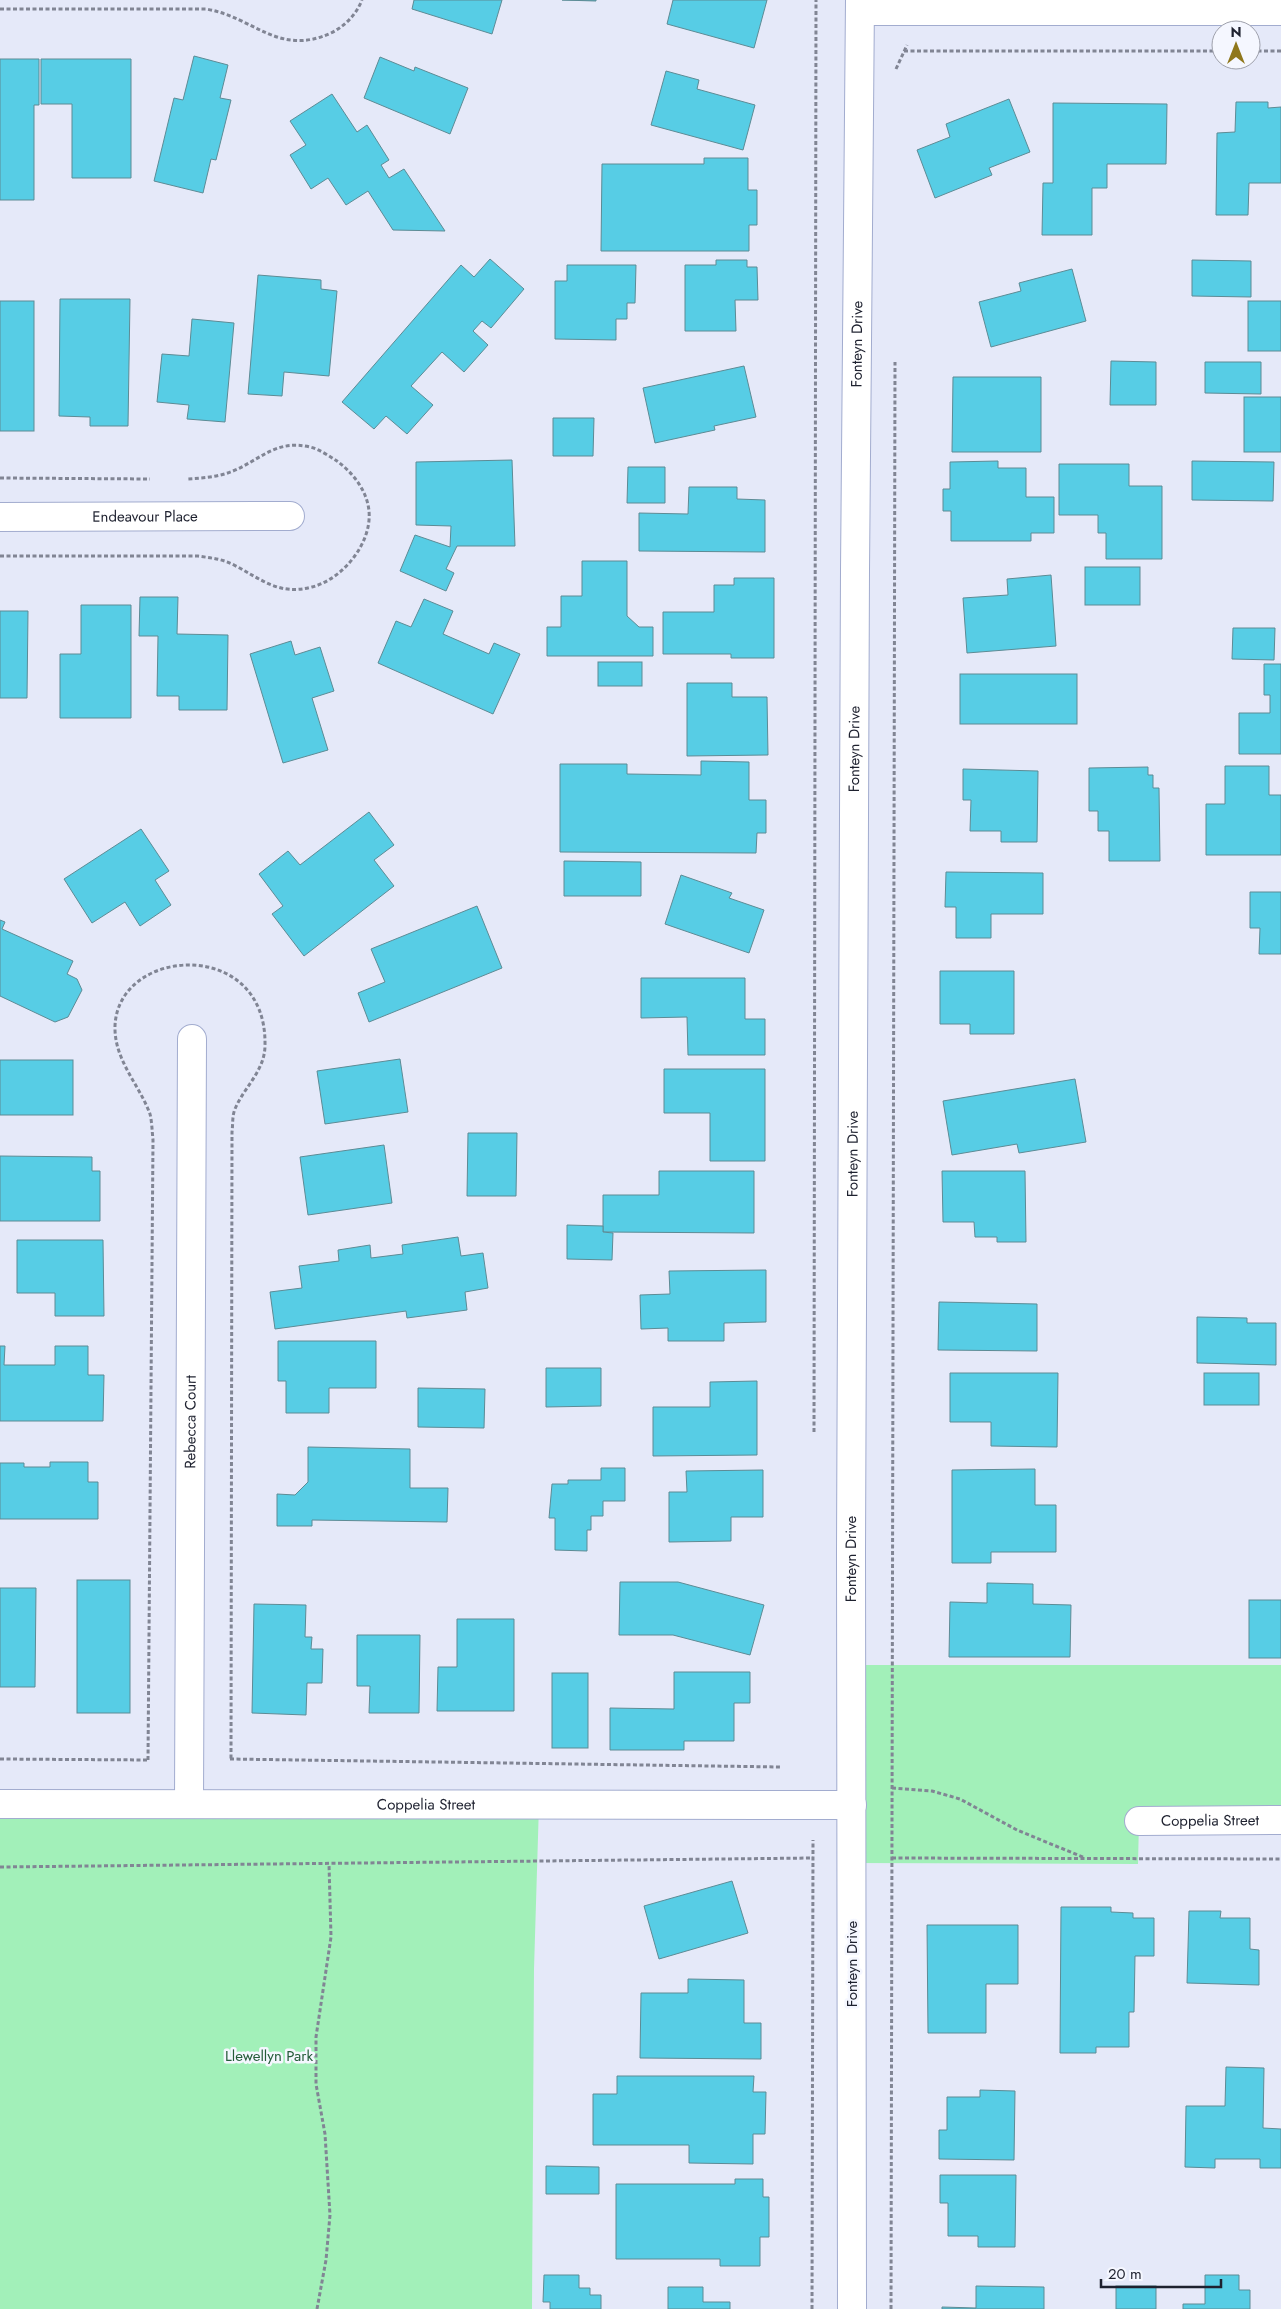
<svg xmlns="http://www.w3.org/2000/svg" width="1281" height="2309" viewBox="0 0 1281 2309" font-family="Jost,sans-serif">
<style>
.green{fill:#a2f0b9}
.building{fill:#57cde5;stroke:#5d8b95}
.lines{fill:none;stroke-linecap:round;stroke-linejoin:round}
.street-casing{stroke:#a2accf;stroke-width:30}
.path{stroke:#818594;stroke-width:3;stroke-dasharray:4 2.5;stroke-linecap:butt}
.street{stroke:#fff;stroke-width:28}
.labels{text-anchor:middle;stroke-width:5;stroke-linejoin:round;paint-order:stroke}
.street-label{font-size:15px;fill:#1e212f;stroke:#f5f7ff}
.park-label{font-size:15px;fill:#245c38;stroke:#f5f7ff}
</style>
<rect width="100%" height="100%" fill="#e5e9f9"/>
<g class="green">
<polygon points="851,1665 1281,1665 1281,1820 1139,1821 1138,1864 852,1863"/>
<polygon points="0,1804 539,1804 534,1969 532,2309 0,2309"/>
</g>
<g class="building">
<polygon points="414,0 502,0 492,34 412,9"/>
<polygon points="562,0 596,0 596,1"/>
<polygon points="673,0 767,0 754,48 667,24"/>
<polygon points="194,56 228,65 220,98 231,100 216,160 211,159 203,193 154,181 174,98 183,100"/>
<polygon points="380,57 414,71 415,67 468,88 450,134 364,98"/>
<polygon points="0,59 39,59 39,105 34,105 34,200 0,200"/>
<polygon points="41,59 131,59 131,178 72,178 72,104 41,104"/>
<polygon points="666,71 699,80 697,89 755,105 743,150 651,125"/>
<polygon points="332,94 357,132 367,125 389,160 381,165 389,178 404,169 445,231 393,230 368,191 346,205 328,178 311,189 290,155 306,145 290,121"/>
<polygon points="1009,99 1030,152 989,168 992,175 935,198 917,150 950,137 946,124"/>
<polygon points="1236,102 1268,102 1268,108 1281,107 1281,183 1249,183 1248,215 1216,215 1217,133 1235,132"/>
<polygon points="1053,103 1167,104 1166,164 1107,164 1107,188 1092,188 1092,235 1042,235 1043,183 1053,183"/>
<polygon points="704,158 748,158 748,190 757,190 757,225 749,225 749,251 601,251 602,164 704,164"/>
<polygon points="490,259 524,289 491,328 482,321 473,331 488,345 464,372 442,352 411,386 433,405 407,434 386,416 374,429 342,402 461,265 474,277"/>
<polygon points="716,260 747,260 747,267 757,267 758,300 735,300 736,331 685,331 685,265 716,265"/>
<polygon points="1192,260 1251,261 1251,297 1192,296"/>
<polygon points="567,265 636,265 635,303 627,303 627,319 616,319 616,340 555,339 555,281 567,281"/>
<polygon points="1072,269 1086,321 991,347 979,302 1021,291 1019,283"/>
<polygon points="258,275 321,280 321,289 337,291 329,376 284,372 282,396 248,394"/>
<polygon points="60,299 130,299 128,426 90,426 90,417 59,416"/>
<rect x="0" y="301" width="34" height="130"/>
<rect x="1248" y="301" width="33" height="50"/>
<polygon points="192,319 234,323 225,422 187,419 189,405 157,402 162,354 189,356"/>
<polygon points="1111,361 1156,362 1156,405 1110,405"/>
<polygon points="1205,362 1261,362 1261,394 1205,393"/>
<polygon points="744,366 756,417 714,426 715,430 655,443 643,388"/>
<polygon points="953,377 1041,377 1041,452 952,452"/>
<rect x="1244" y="397" width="37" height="55"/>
<polygon points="553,418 594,418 593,456 553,456"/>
<polygon points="512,460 515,546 457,546 446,569 454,573 446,591 400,571 415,535 450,547 451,526 416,525 416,462"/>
<polygon points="998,461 998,468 1026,468 1026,497 1054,497 1054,533 1031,533 1031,541 951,541 951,511 943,511 943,489 950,489 950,462"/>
<polygon points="1192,461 1274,462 1273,501 1192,500"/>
<polygon points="1059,464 1129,464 1129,486 1162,486 1162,559 1106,559 1106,533 1098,533 1098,515 1059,515"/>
<polygon points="628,467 665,467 665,503 627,503"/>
<polygon points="689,487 737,487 737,499 765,500 765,552 639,551 639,513 688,514"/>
<polygon points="582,561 627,561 627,616 639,627 653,627 653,656 547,656 547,627 561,627 561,596 582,596"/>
<rect x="1085" y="567" width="55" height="38"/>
<polygon points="1051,575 1056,646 967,653 963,598 1008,595 1007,579"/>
<polygon points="734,578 774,578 774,658 731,658 731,654 663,654 663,612 714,612 714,585 734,585"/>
<polygon points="140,597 178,597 177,634 228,635 227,710 179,710 179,696 157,696 158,636 139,636"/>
<polygon points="424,599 453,611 443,634 489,654 494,643 520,654 493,714 378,663 396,621 411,627"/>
<polygon points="81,605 131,605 131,718 60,718 60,654 81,654"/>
<polygon points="0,611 28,611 27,698 0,698"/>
<polygon points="1233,628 1275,628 1274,660 1232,659"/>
<polygon points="291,641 295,655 320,647 334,691 312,698 328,750 283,763 250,654"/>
<rect x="598" y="662" width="44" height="24"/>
<polygon points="1264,664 1281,664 1281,754 1239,754 1239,713 1270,713 1270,695 1264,695"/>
<rect x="960" y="674" width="117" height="50"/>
<polygon points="687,683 732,683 732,697 767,697 768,755 687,756"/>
<polygon points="701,761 749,762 749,800 766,800 766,833 757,833 756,853 560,852 560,764 627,764 627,774 701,775"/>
<polygon points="1225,766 1269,766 1269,795 1281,795 1281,855 1206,855 1206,804 1225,804"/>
<polygon points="1148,767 1148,775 1153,775 1153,788 1159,788 1160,861 1109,861 1109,831 1098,831 1098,811 1089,811 1089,768"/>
<polygon points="963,769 1038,771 1037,842 1001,842 1001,831 970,831 971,800 963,800"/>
<polygon points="369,812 394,845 374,860 394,886 304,956 272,914 283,906 259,874 288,851 300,865"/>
<polygon points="141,829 169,871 155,880 171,905 140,926 125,902 92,923 64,879"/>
<polygon points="564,861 641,862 641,896 564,896"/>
<polygon points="946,872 1043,873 1043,914 991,914 991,938 956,938 956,907 945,907"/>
<polygon points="681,875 732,893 729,898 764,910 749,953 665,924"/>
<polygon points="1250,892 1281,892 1281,954 1259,954 1260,928 1250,928"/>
<polygon points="477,906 502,968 369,1022 358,993 385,982 371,949"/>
<polygon points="0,920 5,922 2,929 73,961 67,974 77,979 82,990 68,1017 55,1022 0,996"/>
<polygon points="940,971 1014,971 1014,1034 970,1034 970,1024 940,1024"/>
<polygon points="641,978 745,978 745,1019 765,1019 765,1055 688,1055 687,1017 641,1018"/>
<polygon points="400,1059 408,1112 325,1124 317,1071"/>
<rect x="0" y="1060" width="73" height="55"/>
<polygon points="664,1069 765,1069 765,1161 710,1161 710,1113 664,1113"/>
<polygon points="1075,1079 1086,1142 1019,1153 1017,1144 952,1155 943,1101"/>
<polygon points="468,1133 517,1133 516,1196 467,1196"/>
<polygon points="384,1145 392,1203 308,1215 300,1157"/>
<polygon points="0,1156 92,1157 92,1171 100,1171 100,1221 0,1221"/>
<polygon points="659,1171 754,1171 754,1233 603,1232 603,1195 659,1195"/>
<polygon points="942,1171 1025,1171 1026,1242 997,1242 997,1237 975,1237 974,1222 943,1222"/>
<polygon points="567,1225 603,1226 603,1232 613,1233 612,1260 567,1259"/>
<polygon points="458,1237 461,1256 483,1253 488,1288 465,1292 467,1310 407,1318 406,1311 275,1329 270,1292 302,1288 299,1266 339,1261 338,1250 370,1245 371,1258 403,1254 402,1245"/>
<polygon points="17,1240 103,1240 104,1316 55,1316 55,1293 17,1293"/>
<polygon points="766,1270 766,1322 724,1323 724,1341 668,1341 668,1328 641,1329 640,1295 670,1294 669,1271"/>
<polygon points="939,1302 1037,1304 1037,1351 938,1350"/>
<polygon points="1197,1317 1247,1318 1247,1323 1276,1323 1276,1365 1197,1363"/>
<polygon points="278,1341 376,1341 376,1388 329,1388 329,1413 286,1413 286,1381 278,1381"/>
<polygon points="0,1346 5,1346 4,1365 55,1365 55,1346 88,1346 88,1375 104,1375 103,1421 0,1421"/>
<polygon points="546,1368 601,1368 601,1406 546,1407"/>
<polygon points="950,1373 1058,1373 1057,1447 991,1446 991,1422 950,1422"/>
<rect x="1204" y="1373" width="55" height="32"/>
<polygon points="757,1381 757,1455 653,1456 653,1407 710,1407 710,1382"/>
<polygon points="418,1388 485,1389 484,1428 418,1427"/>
<polygon points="308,1447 410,1449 410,1488 448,1488 447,1522 312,1520 312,1526 277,1526 277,1494 295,1495 308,1482"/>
<polygon points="50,1462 88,1462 88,1482 98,1482 98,1519 0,1519 0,1463 24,1463 24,1467 50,1467"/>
<polygon points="601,1468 625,1468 625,1501 603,1501 603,1516 591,1516 591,1530 587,1530 587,1551 555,1550 555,1518 549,1518 552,1484 568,1484 568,1480 601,1480"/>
<polygon points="1035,1469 1035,1505 1056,1505 1056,1552 991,1552 991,1563 952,1563 952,1470"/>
<polygon points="763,1470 763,1517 731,1517 731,1541 669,1542 669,1492 687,1492 686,1471"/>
<rect x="77" y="1580" width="53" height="133"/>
<polygon points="620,1582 678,1582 764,1605 750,1655 673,1635 619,1635"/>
<polygon points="987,1583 1033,1584 1033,1604 1071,1605 1070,1657 949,1657 950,1602 987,1603"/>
<polygon points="0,1588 36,1588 35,1687 0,1687"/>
<rect x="1249" y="1600" width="32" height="58"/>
<polygon points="254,1604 306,1605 305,1637 312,1637 311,1649 323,1649 322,1683 307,1683 306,1715 252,1713"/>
<polygon points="457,1619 514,1619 514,1711 437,1711 438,1667 457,1667"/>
<polygon points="357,1635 420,1635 419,1713 369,1713 370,1686 357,1686"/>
<polygon points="674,1672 750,1672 750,1703 734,1703 734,1741 684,1741 684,1750 610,1750 610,1708 674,1709"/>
<rect x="552" y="1673" width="36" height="75"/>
<polygon points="732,1881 748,1933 659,1959 644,1906"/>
<polygon points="1061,1907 1111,1907 1111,1912 1133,1913 1133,1918 1154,1918 1154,1956 1135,1956 1134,2012 1129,2012 1129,2047 1096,2047 1096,2053 1060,2053"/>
<polygon points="1189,1911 1221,1911 1220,1918 1250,1918 1250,1949 1259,1950 1259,1985 1187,1983"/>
<polygon points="927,1925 1018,1925 1018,1984 986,1984 986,2033 928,2033"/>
<polygon points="688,1979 744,1980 744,2023 761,2023 761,2059 640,2058 641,1993 688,1993"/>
<polygon points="1226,2067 1264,2068 1263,2128 1281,2129 1281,2168 1260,2168 1260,2159 1215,2159 1215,2168 1185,2167 1186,2106 1225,2106"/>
<polygon points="617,2076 754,2076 753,2092 766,2092 765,2134 753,2134 753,2164 689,2163 689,2145 593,2145 593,2094 617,2094"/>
<polygon points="980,2090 1015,2091 1014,2160 939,2159 939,2130 947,2130 947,2097 980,2097"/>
<polygon points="546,2166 599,2167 599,2194 546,2194"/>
<polygon points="940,2175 1016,2175 1015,2247 978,2247 978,2236 948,2236 948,2203 940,2203"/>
<polygon points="735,2179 763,2179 763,2197 769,2197 769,2237 760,2237 760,2266 720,2266 720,2259 616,2259 616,2184 735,2184"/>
<polygon points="544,2275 579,2275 579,2288 590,2288 590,2295 601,2295 601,2309 550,2309 550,2302 543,2302"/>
<polygon points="1205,2275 1239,2275 1239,2290 1250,2290 1250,2309 1183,2309 1183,2304 1205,2304"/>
<polygon points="976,2286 1044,2287 1044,2309 942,2309 942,2307 976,2308"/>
<rect x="1116" y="2286" width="40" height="23"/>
<polygon points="668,2287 703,2287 703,2302 730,2302 730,2309 668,2309"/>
</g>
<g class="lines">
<g class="street-casing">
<g id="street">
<polyline points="860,11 1281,11"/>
<path id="s1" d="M0,517L290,516"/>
<path id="s2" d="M0,1804L852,1805"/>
<path id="s3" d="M189,1804L192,1039"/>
<path id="s4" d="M1139,1821L1281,1820"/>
<path id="s5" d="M852,2309L851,1551L855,571L860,0"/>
</g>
</g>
<g class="path">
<path d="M0,9H206C254,17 278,57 331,33C345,26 356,15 362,0"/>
<polyline points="904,51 1221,51"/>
<polyline points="1251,51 1281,51"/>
<polyline points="896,69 907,45"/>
<polyline points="0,478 150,479"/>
<path d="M0,556H198C211,558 223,559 234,565C261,579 279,596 312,587C343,579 372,543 369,511C367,490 352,472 337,461C329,456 319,449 310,447C276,439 260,460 233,471C219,477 203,478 188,479"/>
<polyline points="814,1432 816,0"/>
<polyline points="0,1759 149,1760"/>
<polyline points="230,1759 781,1767"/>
<path d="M148,1760L153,1140C152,1131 152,1122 150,1114C139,1084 114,1060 115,1026C118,946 267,937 265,1045C265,1071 244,1087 235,1109C232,1116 233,1125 232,1132L231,1759"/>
<polyline points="892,1788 932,1791 960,1799 1017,1830 1085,1858"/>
<polyline points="892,1858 1281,1859"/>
<polyline points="0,1867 813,1858"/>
<polyline points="317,2309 326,2260 330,2215 325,2134 316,2084 316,2037 331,1937 329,1864"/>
<polyline points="812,2309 813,1840"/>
<polyline points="891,2309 895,362"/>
</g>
<use href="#street" class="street"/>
</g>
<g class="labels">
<g class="street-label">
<text dy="5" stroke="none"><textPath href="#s5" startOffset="1965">Fonteyn Drive</textPath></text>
<text dy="5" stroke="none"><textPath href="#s1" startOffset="145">Endeavour Place</textPath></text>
<text dy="5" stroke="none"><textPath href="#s5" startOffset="1560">Fonteyn Drive</textPath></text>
<text dy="5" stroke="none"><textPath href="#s5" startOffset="1155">Fonteyn Drive</textPath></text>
<text dy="5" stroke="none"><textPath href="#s3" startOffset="382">Rebecca Court</textPath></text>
<text dy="5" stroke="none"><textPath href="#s5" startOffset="750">Fonteyn Drive</textPath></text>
<text dy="5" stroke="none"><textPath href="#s2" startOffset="426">Coppelia Street</textPath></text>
<text dy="5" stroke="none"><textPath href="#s4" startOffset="71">Coppelia Street</textPath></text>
<text transform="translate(852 1964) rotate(-90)" y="5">Fonteyn Drive</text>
</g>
<g class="park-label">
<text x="269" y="2061">Llewellyn Park</text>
</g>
</g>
<g transform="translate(1236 45)"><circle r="24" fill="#f5f7ff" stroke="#9fa1ac"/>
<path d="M0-4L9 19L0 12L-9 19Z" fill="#8f771c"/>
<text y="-8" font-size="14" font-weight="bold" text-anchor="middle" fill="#1e212f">N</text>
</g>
<path d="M1101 2279v8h120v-8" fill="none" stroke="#1e212f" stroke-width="2.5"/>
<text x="1108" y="2279" font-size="15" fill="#1e212f" stroke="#f5f7ff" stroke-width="4" paint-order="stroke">20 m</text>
</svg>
